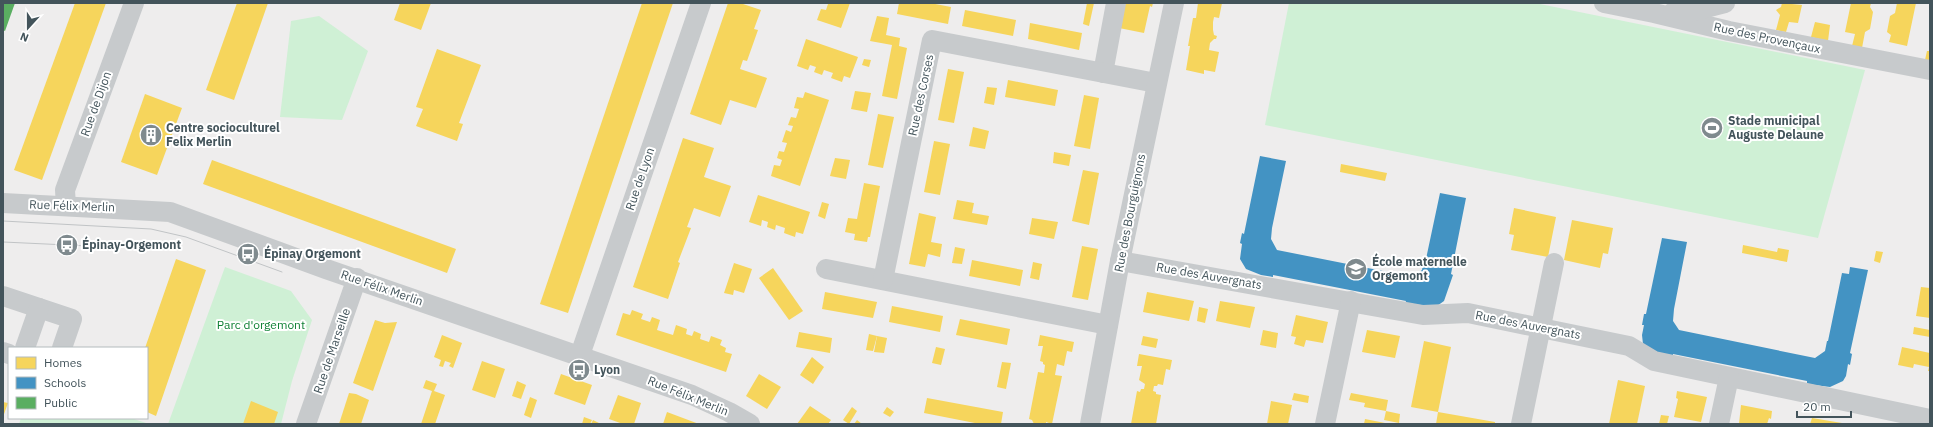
<svg xmlns="http://www.w3.org/2000/svg" width="1933" height="427" viewBox="0 0 1933 427" font-family="'IBM Plex Sans',sans-serif">
<style>
.green{fill:#cff0d5}
.homes{fill:#f6d55c}
.schools{fill:#4393c3}
.public{fill:#5aae61}
.lines{fill:none;stroke-linecap:round;stroke-linejoin:round}
.minor{stroke:#c7cacc;stroke-width:20}
.tram{stroke:#c1c4c6;stroke-width:1}
.labels{text-anchor:middle;stroke-width:4;stroke-linejoin:round;paint-order:stroke}
.street-label{font-size:12px;fill:#43545b;stroke:#fff}
.poi-label{font-size:12px;font-weight:bold;fill:#43545b;stroke:#fff;text-anchor:start}
.park-label{font-size:12px;fill:#0f8034;stroke:#fff}
</style>
<rect width="100%" height="100%" fill="#eeeded"/>
<g class="green">
<polygon points="1289,3 1535,3 1865,70 1818,238 1265,125"/>
<polygon points="319,16 368,51 342,120 280,117 291,21"/>
<polygon points="225,267 291,291 312,320 292,381 281,424 168,424"/>
<polygon points="21,418 131,418 149,424 19,424"/>
</g>
<g class="homes">
<polygon points="75,3 106,3 42,180 14,170"/>
<polygon points="237,3 268,3 234,100 206,90"/>
<polygon points="400,3 431,3 421,30 394,20"/>
<polygon points="642,3 673,3 568,313 540,304"/>
<polygon points="728,3 740,3 761,10 754,29 758,30 747,61 743,60 740,69 767,78 756,108 730,100 721,125 690,114"/>
<polygon points="825,3 850,3 841,28 817,20 821,9 826,10 828,4"/>
<polygon points="899,3 930,3 951,7 948,24 897,14"/>
<polygon points="1087,3 1094,3 1089,26 1083,24"/>
<polygon points="1124,3 1153,3 1152,7 1150,6 1144,33 1119,28"/>
<polygon points="1198,3 1222,3 1219,18 1214,17 1213,22 1213,30 1214,35 1217,36 1216,39 1214,39 1210,43 1209,50 1219,52 1215,72 1204,70 1204,74 1186,70 1190,46 1188,46 1193,18 1196,18"/>
<polygon points="1782,3 1802,5 1798,23 1789,22 1786,32 1776,30 1780,15 1776,10 1781,7"/>
<polygon points="1851,3 1871,3 1870,7 1873,12 1870,29 1865,32 1862,48 1852,46 1855,34 1845,32"/>
<polygon points="1897,3 1916,3 1907,46 1889,42 1891,35 1887,32 1890,16 1895,13"/>
<polygon points="965,10 1016,20 1013,36 962,26"/>
<polygon points="877,16 889,18 886,35 900,38 899,46 907,48 897,99 882,96 892,45 870,41"/>
<polygon points="1815,22 1830,25 1828,41 1811,37"/>
<polygon points="1030,23 1082,33 1079,50 1028,39"/>
<polygon points="806,39 858,57 850,78 844,76 842,82 831,78 833,73 824,70 822,75 814,72 816,67 810,65 808,70 797,66"/>
<polygon points="437,49 481,65 459,123 463,124 457,141 416,126 423,109 416,107"/>
<polygon points="1927,51 1930,51 1930,61 1925,60"/>
<polygon points="864,59 871,60 869,67 862,65"/>
<polygon points="948,69 964,72 954,123 938,120"/>
<polygon points="1008,80 1058,90 1055,106 1005,97"/>
<polygon points="987,87 997,88 994,105 984,103"/>
<polygon points="855,91 871,93 867,112 851,109"/>
<polygon points="805,92 829,100 800,186 771,176 774,165 780,166 782,160 777,158 779,151 784,152 787,143 782,142 786,130 791,132 793,126 788,125 791,117 796,118 799,109 794,108 797,97 803,98"/>
<polygon points="145,94 182,108 157,175 121,162"/>
<polygon points="1084,95 1099,98 1090,149 1074,146"/>
<polygon points="878,114 894,117 883,168 868,165"/>
<polygon points="973,127 989,131 985,149 969,146"/>
<polygon points="683,138 714,148 704,177 731,186 720,217 694,208 687,227 691,228 678,262 680,263 668,299 633,287"/>
<polygon points="934,141 950,144 940,195 924,192"/>
<polygon points="1054,152 1071,155 1069,166 1053,163"/>
<polygon points="835,158 850,160 846,179 830,176"/>
<polygon points="212,160 456,249 447,273 203,184"/>
<polygon points="1341,164 1387,173 1385,181 1340,172"/>
<polygon points="1083,170 1099,173 1089,225 1072,221"/>
<polygon points="864,183 880,186 870,237 868,237 867,242 854,240 855,234 845,232 848,218 857,219"/>
<polygon points="758,195 810,212 803,234 796,232 795,237 784,233 785,228 776,225 775,230 767,227 768,222 762,220 761,226 749,222"/>
<polygon points="957,200 974,203 972,213 989,216 987,225 953,219"/>
<polygon points="822,202 829,204 825,219 818,216"/>
<polygon points="1514,208 1556,217 1548,257 1511,250 1514,235 1509,234"/>
<polygon points="919,213 936,217 931,242 942,244 940,257 928,254 925,267 909,264"/>
<polygon points="1032,218 1058,222 1054,239 1029,234"/>
<polygon points="1572,220 1613,228 1608,254 1603,253 1600,268 1564,260"/>
<polygon points="1743,245 1777,252 1778,248 1789,250 1787,262 1742,253"/>
<polygon points="1082,246 1098,249 1088,300 1072,297"/>
<polygon points="955,247 965,249 962,264 952,263"/>
<polygon points="1876,251 1883,252 1880,263 1874,261"/>
<polygon points="176,259 206,270 156,416 147,412 147,348 145,348"/>
<polygon points="972,260 1023,270 1020,286 969,276"/>
<polygon points="1033,262 1042,264 1039,280 1030,278"/>
<polygon points="734,263 752,269 744,293 734,290 733,295 724,293"/>
<polygon points="773,268 803,311 789,320 759,278"/>
<polygon points="1921,287 1930,288 1930,318 1916,316"/>
<polygon points="825,292 877,302 873,318 822,309"/>
<polygon points="1147,292 1194,301 1189,321 1143,312"/>
<polygon points="1220,301 1255,307 1250,328 1216,321"/>
<polygon points="892,306 943,316 940,332 889,322"/>
<polygon points="1199,307 1208,309 1205,323 1197,321"/>
<polygon points="632,310 643,314 641,319 650,322 652,317 660,320 657,330 673,335 676,325 687,329 686,334 692,336 694,331 701,334 700,339 709,342 711,336 722,340 720,345 726,348 725,352 732,354 726,372 616,335 623,313 630,315"/>
<polygon points="1296,315 1328,322 1323,343 1306,340 1304,347 1294,344 1296,337 1291,336"/>
<polygon points="960,319 1010,329 1007,345 956,335"/>
<polygon points="375,320 385,323 397,322 373,391 353,383"/>
<polygon points="1914,327 1930,330 1930,337 1913,334"/>
<polygon points="1263,330 1278,333 1276,348 1260,345"/>
<polygon points="1367,330 1400,336 1395,358 1362,352"/>
<polygon points="799,332 832,338 830,353 796,347"/>
<polygon points="869,334 877,336 873,351 866,350"/>
<polygon points="442,335 462,343 453,368 449,366 451,363 445,361 443,367 439,366 441,360 434,357"/>
<polygon points="1040,335 1074,342 1072,352 1067,351 1064,366 1057,364 1055,375 1062,376 1052,424 1046,422 1046,424 1034,424 1032,420 1029,419 1038,372 1044,373 1045,365 1043,364 1043,362 1040,361 1043,346 1038,346"/>
<polygon points="877,336 887,338 884,353 874,352"/>
<polygon points="1143,336 1158,339 1156,348 1141,345"/>
<polygon points="1424,341 1451,347 1438,412 1495,422 1495,424 1436,424 1438,412 1411,407"/>
<polygon points="936,347 945,349 941,365 932,363"/>
<polygon points="1902,347 1930,353 1930,371 1928,371 1929,367 1914,364 1913,368 1898,365"/>
<polygon points="1139,354 1172,360 1170,370 1166,369 1163,385 1158,384 1157,386 1154,386 1153,391 1156,392 1156,394 1161,395 1156,424 1131,424 1137,391 1140,392 1141,389 1144,389 1145,384 1139,380 1142,366 1137,366"/>
<polygon points="812,357 824,367 813,384 800,375"/>
<polygon points="482,361 505,369 495,398 472,390"/>
<polygon points="1002,362 1011,363 1006,389 997,387"/>
<polygon points="561,374 592,385 585,405 554,394"/>
<polygon points="759,374 781,387 767,409 746,396"/>
<polygon points="426,380 437,384 434,391 445,395 435,424 421,424 432,391 423,388"/>
<polygon points="1618,380 1645,386 1637,424 1609,424"/>
<polygon points="517,381 526,385 521,399 512,396"/>
<polygon points="1677,391 1707,397 1701,422 1674,417 1678,399 1676,398"/>
<polygon points="349,393 356,394 369,400 361,424 339,424"/>
<polygon points="1294,393 1309,396 1308,403 1292,400"/>
<polygon points="1351,393 1388,400 1386,411 1364,407 1365,403 1349,400"/>
<polygon points="618,395 641,403 634,424 623,424 609,419"/>
<polygon points="530,397 537,400 531,418 524,415"/>
<polygon points="927,398 1003,412 1001,424 980,424 924,413"/>
<polygon points="251,401 278,412 274,424 243,424"/>
<polygon points="1271,401 1292,405 1288,424 1267,424"/>
<polygon points="3,402 8,403 3,417"/>
<polygon points="1741,405 1772,411 1771,419 1769,418 1767,424 1739,424"/>
<polygon points="810,406 831,420 828,424 797,424"/>
<polygon points="852,407 857,411 849,424 843,420"/>
<polygon points="887,407 894,412 890,417 883,413"/>
<polygon points="1386,411 1400,414 1399,423 1384,420"/>
<polygon points="667,412 699,424 663,424"/>
<polygon points="1661,415 1669,416 1667,424 1659,424"/>
<polygon points="584,417 592,420 590,424 582,424"/>
<polygon points="1812,418 1842,423 1842,424 1810,424"/>
<polygon points="1365,419 1385,423 1385,424 1364,424"/>
<polygon points="593,420 599,423 599,424 591,424"/>
<polygon points="857,420 862,424 854,424"/>
</g>
<g class="schools">
<polygon points="1260,156 1286,161 1272,228 1271,239 1277,250 1413,277 1422,270 1424,259 1426,259 1440,193 1466,198 1451,274 1453,275 1444,301 1437,306 1405,304 1406,301 1273,275 1273,277 1261,275 1246,269 1240,259 1242,244 1240,243 1242,233 1244,234"/>
<polygon points="1662,238 1687,242 1674,309 1673,321 1679,330 1815,358 1825,351 1827,341 1828,341 1842,273 1849,274 1850,267 1868,270 1850,353 1852,354 1850,365 1848,364 1846,376 1843,381 1830,387 1807,384 1807,381 1673,354 1673,357 1662,355 1643,344 1642,335 1644,325 1642,325 1644,314 1646,314"/>
</g>
<polygon class="public" points="3,3 15,3 5,31 3,30"/>
<g class="lines">
<g class="minor">
<polyline points="1604,3 1654,13 1729,31 1930,70"/>
<polyline points="1673,12 1690,12 1725,3"/>
<polyline points="1103,73 1116,3"/>
<polyline points="3,203 170,212 326,269 692,395 729,412 750,424"/>
<polyline points="66,206 65,190 134,3"/>
<polyline points="1120,261 1423,315 1468,313 1541,328 1629,346 1654,361 1930,419"/>
<polyline points="826,269 1108,325"/>
<polyline points="883,280 932,40 1156,83"/>
<polyline points="3,296 72,319 62,348"/>
<polyline points="25,348 39,308"/>
<polyline points="3,352 9,354"/>
<polyline points="580,355 701,3"/>
<polyline points="306,424 357,278"/>
<polyline points="1090,424 1120,261 1174,3"/>
<polyline points="1325,424 1351,301"/>
<polyline points="1521,424 1554,263"/>
<polyline points="1719,424 1729,377"/>
</g>
<g class="tram">
<polyline points="3,221 151,229 186,237 282,272"/>
<polyline points="3,242 110,247"/>
</g>
</g>
<defs>
<g id="stadium-disc" transform="scale(1.15)"><circle r="9.5" fill="#7f8a8e" stroke="#fff"/><path d="M0-5a6.5 5 0 1 0 0 10a6.5 5 0 1 0 0-10ZM-3.5-1.8h7v3.6h-7Z" fill="#fff"/></g>
<g id="building-disc" transform="scale(1.15)"><circle r="9.5" fill="#7f8a8e" stroke="#fff"/><path d="M-4-6H4V6H1V3H-1V6H-4ZM-2.5-4.3h1.7v1.8h-1.7ZM.8-4.3h1.7v1.8H.8ZM-2.5-1h1.7V.8h-1.7ZM.8-1h1.7V.8H.8Z" fill="#fff"/></g>
<g id="bus-disc" transform="scale(1.15)"><circle r="9.5" fill="#7f8a8e" stroke="#fff"/><path d="M-5-6H5V4H4V6H2V4H-2V6H-4V4H-5ZM-3.5-4V0h7V-4ZM-3.5 1.2v1.5H-2V1.2ZM2 1.2v1.5H3.5V1.2Z" fill="#fff"/></g>
<g id="school-disc" transform="scale(1.15)"><circle r="9.5" fill="#7f8a8e" stroke="#fff"/><path d="M0-5L7-2L0 1L-7-2ZM-4 1L0 2.5L4 1V4Q0 6-4 4Z" fill="#fff"/></g>
</defs>
<g fill-rule="evenodd">
<use href="#stadium-disc" x="1712" y="128"/>
<use href="#building-disc" x="151" y="135"/>
<use href="#bus-disc" x="67" y="245"/>
<use href="#bus-disc" x="248" y="254"/>
<use href="#school-disc" x="1356" y="269"/>
<use href="#bus-disc" x="579" y="370"/>
</g>
<g class="labels">
<g class="street-label">
<text transform="translate(1767 38) rotate(12)" y="4">Rue des Provençaux</text>
<text transform="translate(921 95) rotate(-78)" y="4">Rue des Corses</text>
<text transform="translate(96 104) rotate(-70)" y="4">Rue de Dijon</text>
<text transform="translate(640 179) rotate(-71)" y="4">Rue de Lyon</text>
<text transform="translate(72 206) rotate(2)" y="4">Rue Félix Merlin</text>
<text transform="translate(1130 213) rotate(-79)" y="4">Rue des Bourguignons</text>
<text transform="translate(1209 276) rotate(10)" y="4">Rue des Auvergnats</text>
<text transform="translate(382 288) rotate(19)" y="4">Rue Félix Merlin</text>
<text transform="translate(1528 325) rotate(11)" y="4">Rue des Auvergnats</text>
<text transform="translate(332 351) rotate(-71)" y="4">Rue de Marseille</text>
<text transform="translate(688 396) rotate(22)" y="4">Rue Félix Merlin</text>
</g>
<g class="poi-label">
<text x="1728" y="125">Stade municipal<tspan x="1728" dy="14">Auguste Delaune</tspan></text>
<text x="166" y="132">Centre socioculturel<tspan x="166" dy="14">Felix Merlin</tspan></text>
<text x="82" y="249">Épinay-Orgemont</text>
<text x="264" y="258">Épinay Orgemont</text>
<text x="1372" y="266">École maternelle<tspan x="1372" dy="14">Orgemont</tspan></text>
<text x="594" y="374">Lyon</text>
</g>
<g class="park-label">
<text x="261" y="329">Parc d'orgemont</text>
</g>
</g>
<rect width="1933" height="427" fill="none" stroke="#43545b" stroke-width="8"/>
<rect x="8" y="347" width="140" height="72" fill="#ffffff" stroke="#b4bbbd"/>
<rect x="16" y="357" width="20" height="12" fill="#f6d55c" stroke="#b4bbbd"/>
<text x="44" y="367" font-size="12" fill="#43545b">Homes</text>
<rect x="16" y="377" width="20" height="12" fill="#4393c3" stroke="#b4bbbd"/>
<text x="44" y="387" font-size="12" fill="#43545b">Schools</text>
<rect x="16" y="397" width="20" height="12" fill="#5aae61" stroke="#b4bbbd"/>
<text x="44" y="407" font-size="12" fill="#43545b">Public</text>
<g transform="translate(28 28) rotate(201)" stroke="#ffffff" stroke-width="3" paint-order="stroke">
<path d="M0-3L7 15L0 10L-7 15Z" fill="#43545b"/>
<text y="-6" font-size="11" font-weight="bold" text-anchor="middle" fill="#43545b">N</text>
</g>
<path d="M1797 411v6h54v-6" fill="none" stroke="#43545b" stroke-width="2"/>
<text x="1803" y="411" font-size="12" fill="#43545b" stroke="#ffffff" stroke-width="3" paint-order="stroke">20 m</text>
</svg>
